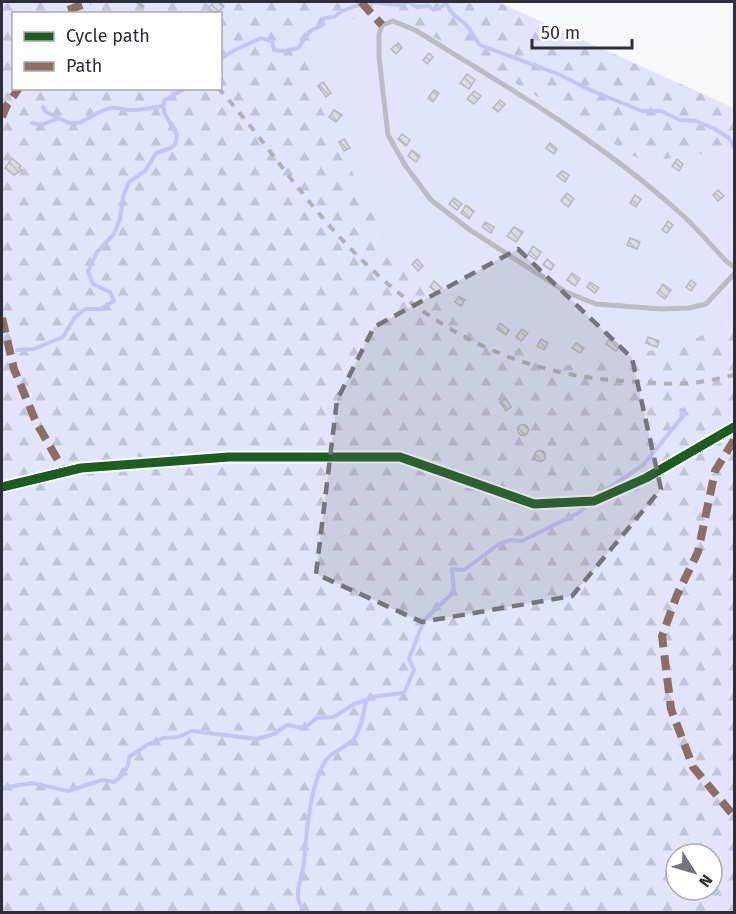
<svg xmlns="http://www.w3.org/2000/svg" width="736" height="914" viewBox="0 0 736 914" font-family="'Fira Sans',sans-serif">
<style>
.forest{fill:url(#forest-firs);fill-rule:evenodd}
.green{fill:#e2e4fb}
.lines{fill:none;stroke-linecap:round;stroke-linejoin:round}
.stream{stroke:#c3c6f4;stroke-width:4}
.building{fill:url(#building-back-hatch);stroke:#b8b9c0;stroke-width:1.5}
.service{stroke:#bcbcc5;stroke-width:5}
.rail{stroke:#b1b2b8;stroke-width:4;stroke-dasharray:8 8;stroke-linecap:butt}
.quiet{stroke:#8d6e63;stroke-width:8;stroke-dasharray:15 8;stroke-linecap:butt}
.cycleway-casing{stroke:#fff;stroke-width:13}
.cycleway{stroke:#1b5e20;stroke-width:9}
.marked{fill:#74757d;fill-opacity:0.2;stroke:#74757d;stroke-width:4.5;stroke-dasharray:12 8;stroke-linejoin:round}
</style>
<defs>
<pattern id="forest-firs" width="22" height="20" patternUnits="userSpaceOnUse" patternTransform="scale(1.5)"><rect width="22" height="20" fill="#e2e4fb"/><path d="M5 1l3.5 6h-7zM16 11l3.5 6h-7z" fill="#c2c4d8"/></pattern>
<pattern id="building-back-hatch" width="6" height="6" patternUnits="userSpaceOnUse" patternTransform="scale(1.5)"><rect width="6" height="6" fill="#dadbe3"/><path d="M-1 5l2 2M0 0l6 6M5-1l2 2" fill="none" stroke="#bbbcc4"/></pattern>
</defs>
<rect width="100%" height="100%" fill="#f7f8fc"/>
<path class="forest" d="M2,2H498L734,108V150L643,162L468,54L683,345L734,318V912H2ZM14,14H220V88H14ZM676,854H712V890H676Z"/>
<polygon class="green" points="373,7 468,54 643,162 734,150 734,318 683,345 567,365 492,338 399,268 310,85 313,43"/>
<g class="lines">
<g class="stream">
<path d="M371,2L398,5L409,2L417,7L429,6L434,10L446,4C453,15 454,15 464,23C470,28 474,38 480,45L558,74L590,90L642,111H661L680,120L696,121L715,129L729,138L734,147"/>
<polyline points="220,59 235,50 261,38 272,41 274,50 285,51 298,48 310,31 321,26 324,18 334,17 342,11 358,5"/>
<polyline points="43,107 46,112 59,118"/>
<path d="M32,123L41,125L59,118C82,133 89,112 111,108C118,107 123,110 130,110C140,111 152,107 163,106"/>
<polyline points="17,350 34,349 63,337 75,317 85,309 101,309 114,301 110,292 93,284 88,271 97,252 114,234 120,219 123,197 129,182 145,171 156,153 171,148 176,143 177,135 165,114 163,106 165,100 185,88"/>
<path d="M2,788L32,783L68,791L102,780L114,782C123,776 129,769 129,757L147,745L163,738L178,737L192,731L257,739L274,734L287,725L304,728L317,718L334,717L354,704L366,700"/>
<path d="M304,912C301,907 298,902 298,895C297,885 303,874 304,863C306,836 310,781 327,759C333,751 345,748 353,740C361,731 364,712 366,700L377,696L404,693L414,670L409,659L424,620L454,592L452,569L464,570L499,544L511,540L522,541L578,513L599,495L643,465L684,415L681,410"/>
</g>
</g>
<g class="building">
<polygon points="214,2 219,2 224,6 217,14 208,8"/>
<polygon points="398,43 402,48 396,54 391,49"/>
<polygon points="429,53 433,57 427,64 423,60"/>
<polygon points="467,74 475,80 469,89 460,83"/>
<polygon points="323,82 331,93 326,97 318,86"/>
<polygon points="434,90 439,93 433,102 428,98"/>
<polygon points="474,91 481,96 474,104 467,99"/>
<polygon points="500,100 505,104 498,112 493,108"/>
<polygon points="334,110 342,115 336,122 329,117"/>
<polygon points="402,134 410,140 406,146 398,139"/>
<polygon points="344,139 350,148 344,151 339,142"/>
<polygon points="550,143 557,149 554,154 546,148"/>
<polygon points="412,150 420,156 416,162 408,156"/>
<polygon points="12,158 21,166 19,168 22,170 14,175 5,168"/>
<polygon points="677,159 683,164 679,171 672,166"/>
<polygon points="562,171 569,175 565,182 557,176"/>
<polygon points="718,190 724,196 718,201 713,195"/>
<polygon points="567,193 574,199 568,207 561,201"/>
<polygon points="635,195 641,199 636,207 630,203"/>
<polygon points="454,198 462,204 457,210 449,204"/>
<polygon points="466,205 474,211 469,219 461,213"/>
<polygon points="668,221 673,225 667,233 662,230"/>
<polygon points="485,222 494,227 491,233 482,227"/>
<polygon points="514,227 523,232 516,242 507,236"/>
<polygon points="630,238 640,242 637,249 627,245"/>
<polygon points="533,246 541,252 536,260 528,254"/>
<polygon points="417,259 423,266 418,271 412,264"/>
<polygon points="547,259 554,265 551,270 543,265"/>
<polygon points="572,273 580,279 575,286 567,280"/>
<polygon points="691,280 696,284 691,291 686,287"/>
<polygon points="434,281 442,288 437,293 430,287"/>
<polygon points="590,282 599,288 595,293 587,287"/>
<polygon points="663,284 671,290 665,299 657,293"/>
<polygon points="459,296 465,300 461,306 455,302"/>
<polygon points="500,323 509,330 506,335 497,329"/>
<polygon points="522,329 528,333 521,341 516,337"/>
<polygon points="648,337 659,341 657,347 646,343"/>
<polygon points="610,338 620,346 616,351 606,344"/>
<polygon points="541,339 548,343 544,350 537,346"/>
<polygon points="576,343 584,348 580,353 572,348"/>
<polygon points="506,399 511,407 506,411 500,402"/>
<circle cx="523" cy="430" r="5.5"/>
<circle cx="540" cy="456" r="5.5"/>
</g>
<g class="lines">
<g class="service">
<path d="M734,267L726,261C711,245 696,227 679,212C599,140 506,86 415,30L393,21L382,25L379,34V57L388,135L405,165L431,200L470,230L566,292L596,304L661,309L689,308L706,304L734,274"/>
<polyline points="2,487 81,468 229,457 400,457 534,504 594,501 646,478 734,427"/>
</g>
<g class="rail">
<polyline points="138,2 150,14"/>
<path d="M218,88C260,134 294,187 336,233C421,327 516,379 644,382C659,383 675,385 690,383C705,382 720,378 734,375"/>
</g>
<g class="quiet">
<polyline points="361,2 382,25"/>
<polyline points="68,10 90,2"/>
<polyline points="2,117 7,105 19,88"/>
<polyline points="2,318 14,369 36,422 64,471"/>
<polyline points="734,440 715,471 698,552 677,595 662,636 671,709 693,767 734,816"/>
</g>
<g class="cycleway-casing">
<polyline id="cycleway" points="2,487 81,468 229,457 400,457 534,504 594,501 646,478 734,427"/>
</g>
<use href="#cycleway" class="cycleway"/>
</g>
<path class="marked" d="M518,249L632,358L661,489L572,596L422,622L316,574L337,400L374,327Z"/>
<rect width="736" height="914" fill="none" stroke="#2d2e39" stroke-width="6"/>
<rect x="12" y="12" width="210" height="78" fill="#ffffff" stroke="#ababb0" stroke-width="1.5"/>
<rect x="24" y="32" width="30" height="9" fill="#1b5e20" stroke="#ababb0" stroke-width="1.5"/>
<text x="66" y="42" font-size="18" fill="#2d2e39">Cycle path</text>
<rect x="24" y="62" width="30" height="9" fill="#8d6e63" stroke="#ababb0" stroke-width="1.5"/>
<text x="66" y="72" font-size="18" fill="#2d2e39">Path</text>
<g transform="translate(694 872) rotate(127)"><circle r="28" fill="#ffffff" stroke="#ababb0" stroke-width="1.5"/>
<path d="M0-4.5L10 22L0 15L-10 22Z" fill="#74757d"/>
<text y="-9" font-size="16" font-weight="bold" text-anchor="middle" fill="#2d2e39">N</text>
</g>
<path d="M532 39v9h100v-9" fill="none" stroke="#2d2e39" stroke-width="3"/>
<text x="541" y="39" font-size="18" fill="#2d2e39" stroke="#ffffff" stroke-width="4.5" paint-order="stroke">50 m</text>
</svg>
